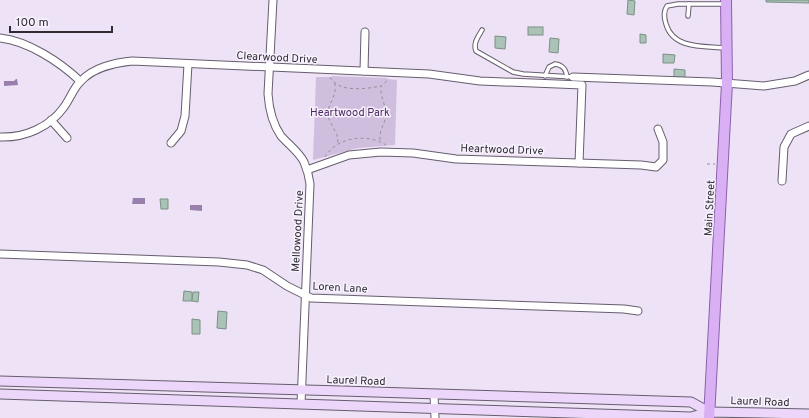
<svg xmlns="http://www.w3.org/2000/svg" width="809" height="418" viewBox="0 0 809 418" font-family="Overpass,sans-serif">
<style>
.green{fill:#d0bede}
.water{fill:#997fac}
.building{fill:#abc2b7;stroke:#7b9086}
.lines{fill:none;stroke-linecap:round;stroke-linejoin:round}
.lane-casing{stroke:#665d6d;stroke-width:5.5}
.street-casing{stroke:#665d6d;stroke-width:9}
.secondary-casing{stroke:#665d6d;stroke-width:11}
.primary-casing{stroke:#8d5fac;stroke-width:12}
.path{stroke:#968f9c;stroke-width:1;stroke-dasharray:3 3;stroke-linecap:butt}
.lane{stroke:#fff;stroke-width:3.5}
.street{stroke:#fff;stroke-width:7}
.secondary{stroke:#ecd7fa;stroke-width:9}
.primary{stroke:#d9b0f4;stroke-width:10}
.labels{text-anchor:middle;stroke-width:3;stroke-linejoin:round;paint-order:stroke}
.street-label{font-size:11px;fill:#2f2b32;stroke:#f8f2fe}
.park-label{font-size:11px;fill:#4a2760;stroke:#f8f2fe}
</style>
<rect width="100%" height="100%" fill="#eee3f6"/>
<polygon class="green" points="332,76 387,78 387,79 397,80 395,145 358,148 313,160 316,77 332,77"/>
<g class="water">
<polygon points="16,79 17,79 18,85 4,86 4,81 14,81"/>
<polygon points="133,198 145,198 145,204 132,204"/>
<polygon points="190,205 202,205 202,211 190,210"/>
</g>
<g class="building">
<polygon points="628,0 635,1 634,15 627,14"/>
<polygon points="766,0 809,0 809,3 766,2"/>
<rect x="528" y="27" width="15" height="8"/>
<polygon points="640,34 646,35 646,43 640,43"/>
<polygon points="495,36 506,37 505,49 495,48"/>
<polygon points="550,38 559,39 558,53 549,52"/>
<polygon points="663,54 675,55 674,63 663,63"/>
<polygon points="674,69 685,70 685,78 674,78"/>
<polygon points="160,199 168,199 168,209 161,209"/>
<polygon points="184,291 192,292 192,301 183,301"/>
<polygon points="193,292 199,292 198,302 192,301"/>
<polygon points="218,311 227,312 226,329 217,328"/>
<polygon points="192,319 200,320 200,334 192,334"/>
</g>
<g class="lines">
<g class="lane-casing">
<g id="lane">
<polyline points="688,16 689,4"/>
<path d="M482,30C478,37 473,43 476,51L513,72L523,74L573,77"/>
<path d="M724,48C703,46 673,49 666,24C664,18 663,12 667,6L678,4H725"/>
<path d="M545,76L549,67L555,64C563,65 566,69 567,77"/>
</g>
</g>
<g class="street-casing">
<g id="street">
<path d="M273,0L268,94C269,109 272,123 281,136C289,145 299,152 304,162C307,169 309,176 310,184L301,404"/>
<path d="M0,38C28,41 60,62 80,81"/>
<polyline points="364,71 365,32"/>
<polyline points="573,77 712,82 764,86 795,81 809,75"/>
<polyline points="51,120 67,138"/>
<path d="M0,137C25,138 50,127 64,107C70,99 74,87 81,81C94,67 114,63 132,61L429,74L480,81L582,85L579,163"/>
<polyline points="171,143 181,131 185,116 188,64"/>
<polyline points="307,170 349,155 381,152 413,153 456,159 641,165 656,167 663,160 663,142 658,129"/>
<polyline points="782,181 784,147 791,134 809,126"/>
<polyline points="0,254 219,262 247,265 263,270 287,286 311,298 624,309 638,311"/>
<polyline points="434,395 435,418"/>
</g>
</g>
<g class="secondary-casing">
<g id="secondary">
<path d="M0,381C230,386 461,396 691,402L709,412"/>
<polyline points="0,394 691,417 709,412 809,414"/>
</g>
</g>
<g class="primary-casing">
<polyline id="primary" points="709,418 727,83 726,0"/>
</g>
<g class="path">
<path d="M330,77C338,93 366,89 381,86"/>
<polyline points="335,83 335,93 329,107 328,117 337,135 338,143"/>
<path d="M380,140C379,130 385,124 386,115C386,105 380,97 381,86L389,79"/>
<path d="M325,157C336,137 368,133 386,145"/>
<polyline points="707,164 715,164"/>
</g>
<use href="#lane" class="lane"/>
<use href="#street" class="street"/>
<use href="#secondary" class="secondary"/>
<use href="#primary" class="primary"/>
</g>
<g class="labels">
<g class="street-label">
<text transform="translate(277 57) rotate(3)" y="4">Clearwood Drive</text>
<text transform="translate(502 149) rotate(2)" y="4">Heartwood Drive</text>
<text transform="translate(709 208) rotate(-87)" y="4">Main Street</text>
<text transform="translate(297 231) rotate(-87)" y="4">Mellowood Drive</text>
<text transform="translate(340 287) rotate(3)" y="4">Loren Lane</text>
<text transform="translate(356 380) rotate(2)" y="4">Laurel Road</text>
<text transform="translate(760 401) rotate(2)" y="4">Laurel Road</text>
</g>
<g class="park-label">
<text x="350" y="116">Heartwood Park</text>
</g>
</g>
<path d="M10 26v6h102v-6" fill="none" stroke="#2f2b32" stroke-width="2"/>
<text x="16" y="26" font-size="12" fill="#2f2b32" stroke="#f8f2fe" stroke-width="3" paint-order="stroke">100 m</text>
</svg>
